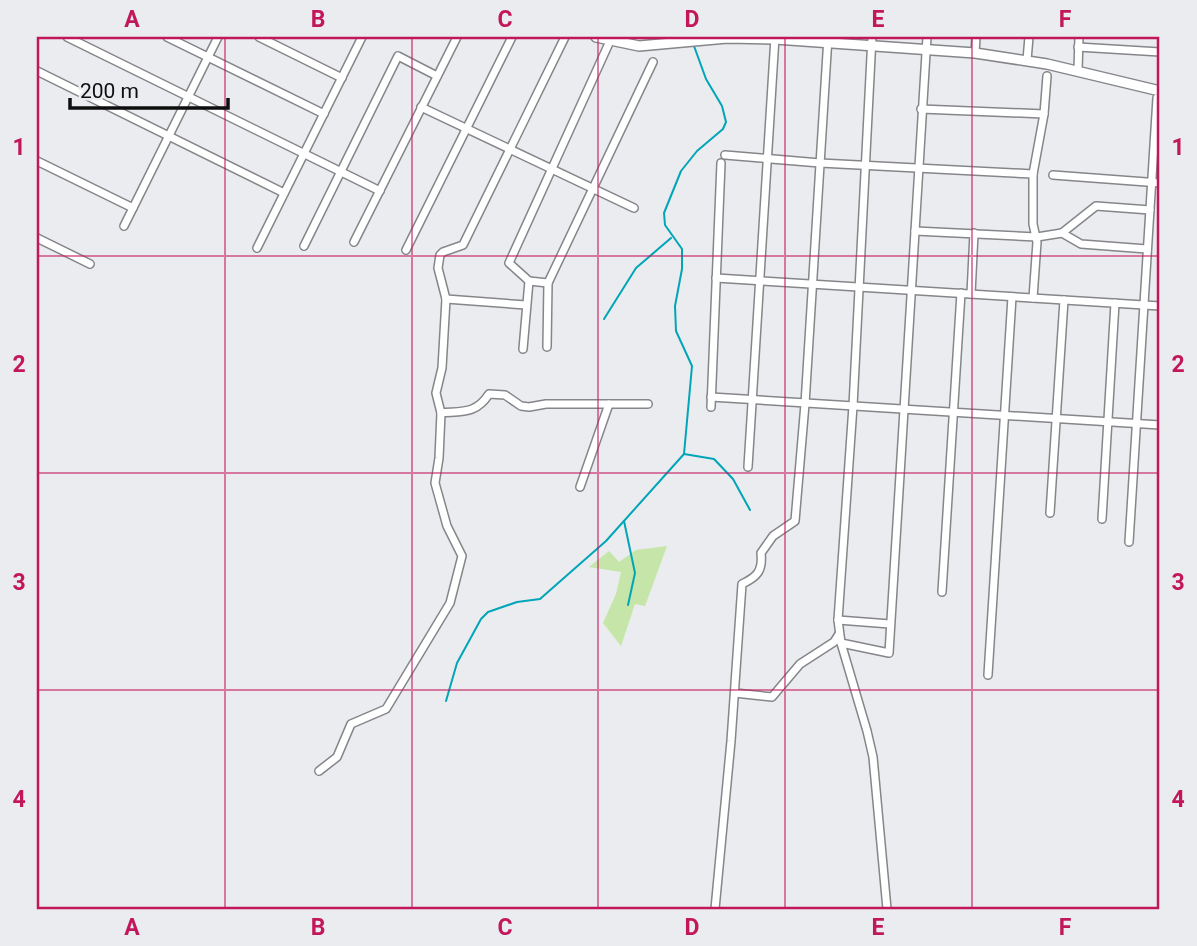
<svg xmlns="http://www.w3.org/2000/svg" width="1197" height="946" viewBox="0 0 1197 946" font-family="Roboto,sans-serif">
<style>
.green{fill:#c6e5a8}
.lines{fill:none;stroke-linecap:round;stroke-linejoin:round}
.stream{stroke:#00a5b8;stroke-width:2}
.minor-casing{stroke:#85868a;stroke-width:10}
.major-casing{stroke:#85868a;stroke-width:12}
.minor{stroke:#fff;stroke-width:7}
.major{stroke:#fff;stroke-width:9}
.grid{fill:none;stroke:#c2185b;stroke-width:2;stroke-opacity:0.55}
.neatline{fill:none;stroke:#c2185b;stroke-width:2.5}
.grid-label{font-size:23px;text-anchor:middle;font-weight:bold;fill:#c2185b}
</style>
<rect width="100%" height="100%" fill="#eaecef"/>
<polygon class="green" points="667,546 645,606 635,604 621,646 603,623 616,594 621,572 589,567 609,551 619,562 636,550"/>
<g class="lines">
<g class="stream">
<polyline points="604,319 636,268 671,238"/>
<polyline points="684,454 714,459 733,479 750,510"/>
<polyline points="624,521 635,573 628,605"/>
<polyline points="446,701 457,663 481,619 488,612 517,602 540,599 606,541 684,454 692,366 676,331 675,306 682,269 682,249 665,225 664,213 681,171 697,151 723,129 726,122 722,106 706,79 694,46"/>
</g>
<g class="minor-casing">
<g id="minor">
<polyline points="67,37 380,191"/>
<polyline points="167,37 324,114"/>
<polyline points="259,37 342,78"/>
<polyline points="872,37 853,406 838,620 841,643 867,731 873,757 887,909"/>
<polyline points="1078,47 1160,52"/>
<polyline points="975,53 976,37"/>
<polyline points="1027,60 1029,37"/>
<polyline points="1078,70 1079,37"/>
<polyline points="37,71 284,193"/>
<polyline points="421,107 634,208"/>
<polyline points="921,109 1044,114"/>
<polyline points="725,155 820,163 1033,174"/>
<polyline points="37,161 133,208"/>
<polyline points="1053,175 1160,183"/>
<polyline points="124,226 218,37"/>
<polyline points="915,231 1037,237 1062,233 1096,206 1150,210"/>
<polyline points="1062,233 1081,244 1147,249"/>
<polyline points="37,238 90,264"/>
<polyline points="354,242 457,37"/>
<polyline points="304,246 398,56 437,76"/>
<polyline points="257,248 362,37"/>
<polyline points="406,250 512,37"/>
<polyline points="716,278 1160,306"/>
<polyline points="548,283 529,281 509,263 610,41"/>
<polyline points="971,294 974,233"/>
<polyline points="1033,298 1037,242 1033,224 1033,174 1044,114 1047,76"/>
<polyline points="446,299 526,305"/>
<polyline points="547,347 548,283 653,62"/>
<polyline points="523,349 529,281"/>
<polyline points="711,397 1160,425"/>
<polyline points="711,407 721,163"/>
<path d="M441,413C463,411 476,414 489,394L505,395L521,406L529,407L546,404H648"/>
<polyline points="748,467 775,37"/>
<polyline points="580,487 609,404"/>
<polyline points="1050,513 1064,300"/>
<polyline points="1102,519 1115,303"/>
<polyline points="1129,542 1157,98"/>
<polyline points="942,592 961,293"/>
<polyline points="838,620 890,624"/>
<polyline points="841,643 889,653 927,37"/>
<polyline points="988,675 1012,297"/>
<polyline points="735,693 772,697 800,664 834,642 839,634"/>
<polyline points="319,771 337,757 351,724 386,709 450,603 462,556 447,526 435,483 439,458 441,413 436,393 442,368 446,299 438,268 440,255 443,252 463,245 565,37"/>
<path d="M715,909L731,741L742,584C757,577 763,571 761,553L773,536L795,521L805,404L828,37"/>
</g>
</g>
<g class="major-casing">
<polyline id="major" points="596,37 639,46 727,38 775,39 975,53 1047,64 1160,91"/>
</g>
<use href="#minor" class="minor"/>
<use href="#major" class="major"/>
</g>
<path class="grid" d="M225,37V909M412,37V909M598,37V909M785,37V909M972,37V909M37,256H1160M37,473H1160M37,690H1160"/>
<rect width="1197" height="946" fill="none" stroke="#eaecef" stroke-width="77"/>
<path d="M70 98v10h158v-10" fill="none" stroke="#0e0e0f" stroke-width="3.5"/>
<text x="80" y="98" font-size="21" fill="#0e0e0f" stroke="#eaecef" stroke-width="5" paint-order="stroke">200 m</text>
<rect x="38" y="38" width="1120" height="870" class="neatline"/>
<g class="grid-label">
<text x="132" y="27">A</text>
<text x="318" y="27">B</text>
<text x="505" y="27">C</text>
<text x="692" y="27">D</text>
<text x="878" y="27">E</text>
<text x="1065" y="27">F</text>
<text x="19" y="155">1</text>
<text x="1178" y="155">1</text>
<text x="19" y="372">2</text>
<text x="1178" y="372">2</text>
<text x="19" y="590">3</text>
<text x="1178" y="590">3</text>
<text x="19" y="807">4</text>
<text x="1178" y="807">4</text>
<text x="132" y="935">A</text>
<text x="318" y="935">B</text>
<text x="505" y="935">C</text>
<text x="692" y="935">D</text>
<text x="878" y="935">E</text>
<text x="1065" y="935">F</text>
</g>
</svg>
